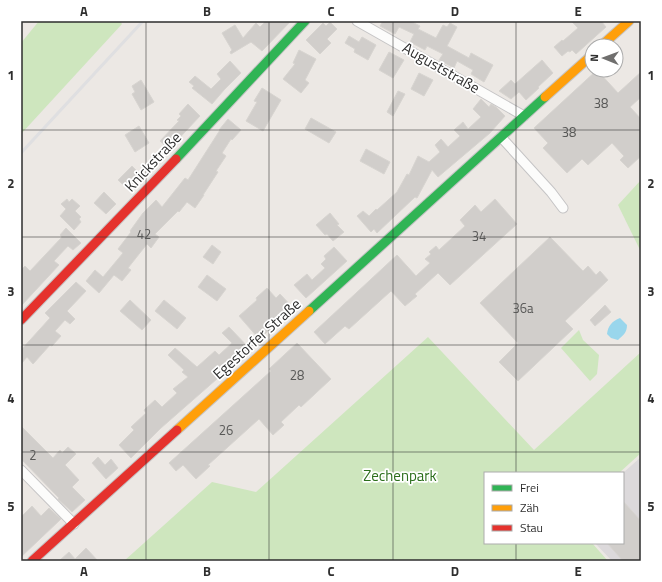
<svg xmlns="http://www.w3.org/2000/svg" width="662" height="582" viewBox="0 0 662 582" font-family="'Titillium Web',sans-serif">
<style>
.industrial{fill:#dcd9db}
.green{fill:#cee6be}
.water{fill:#99d6ec}
.building{fill:#d1cecb;stroke:#d7d4d0}
.lines{fill:none;stroke-linecap:round;stroke-linejoin:round}
.street-casing{stroke:#c5c4c5;stroke-width:11}
.fast-casing{stroke:#c5c4c5;stroke-width:11}
.slow-casing{stroke:#c5c4c5;stroke-width:11}
.jam-casing{stroke:#c5c4c5;stroke-width:11}
.street{stroke:#fcfcfb;stroke-width:9}
.fast{stroke:#30b455;stroke-width:9}
.slow{stroke:#ff9f0a;stroke-width:9}
.jam{stroke:#e5322d;stroke-width:9}
.rail{stroke:#dfdfe1;stroke-width:3}
.grid{fill:none;stroke:#2e2e2e;stroke-width:1;stroke-opacity:0.55}
.labels{text-anchor:middle;stroke-width:3.5;stroke-linejoin:round;paint-order:stroke}
.number-label{font-size:13px;fill:#585857}
.street-label{font-size:15px;fill:#2e2e2e;stroke:#fff}
.park-label{font-size:15px;fill:#2c6e1b;stroke:#fff}
.neatline{fill:none;stroke:#2e2e2e;stroke-width:1.5}
.grid-label{font-size:13px;text-anchor:middle;font-weight:bold;fill:#2e2e2e}
</style>
<rect width="100%" height="100%" fill="#ece8e4"/>
<polygon class="industrial" points="641,457 641,561 612,561 595,543 623,543 623,473"/>
<g class="green">
<polygon points="39,21 120,21 122,24 21,134 21,43"/>
<polygon points="641,180 641,252 618,205"/>
<polygon points="579,330 583,340 599,355 597,374 590,381 561,348"/>
<polygon points="428,337 534,450 641,352 641,453 619,473 485,473 485,543 592,543 608,561 124,561 212,482 256,492"/>
</g>
<path class="water" d="M620,318L627,325C627,333 623,335 618,340L611,338L607,334C608,326 612,321 620,318Z"/>
<g class="building">
<polygon points="266,21 291,21 262,51 251,42 231,54 230,52 232,50 222,33 235,25 243,38 256,23 260,27"/>
<polygon points="383,21 410,21 420,26 418,29 436,38 443,25 447,27 450,23 457,27 447,46 469,58 471,53 493,65 484,82 471,74 473,70 457,61 454,68 439,60 443,54 427,46 425,50 410,42 414,34 399,27 395,34 380,26"/>
<polygon points="571,21 601,21 606,27 576,54 572,50 570,52 568,51 562,56 554,47 562,40 563,41 578,28"/>
<polygon points="330,22 337,29 327,39 331,43 320,54 306,40 323,23 326,26"/>
<polygon points="349,36 359,42 362,37 376,45 368,60 354,52 355,49 345,43"/>
<polygon points="299,50 316,59 305,80 309,83 301,93 283,79 295,64 293,63"/>
<polygon points="389,52 404,60 393,78 379,70"/>
<polygon points="542,60 553,73 538,87 539,88 526,100 519,92 511,99 499,91 511,80 515,84"/>
<polygon points="230,61 241,73 224,90 212,104 192,88 194,86 189,82 195,76 211,89 221,79 217,74"/>
<polygon points="597,70 618,93 641,72 641,97 630,107 641,119 641,156 628,168 620,160 624,156 612,143 588,165 582,159 567,173 543,148 548,143 534,128"/>
<polygon points="419,73 433,80 424,96 411,89"/>
<polygon points="141,80 154,102 141,110 132,94 135,92 132,86"/>
<polygon points="262,88 281,100 263,131 246,121 257,102 254,101"/>
<polygon points="398,91 405,94 393,116 387,112"/>
<polygon points="481,99 489,107 491,104 496,107 505,116 490,133 438,177 432,170 417,198 415,197 377,233 374,229 371,232 357,216 363,211 369,216 376,209 377,210 397,192 407,174 409,175 418,156 429,162 440,152 435,145 441,139 448,147 460,136 454,130 463,122 468,129 481,117 473,109"/>
<polygon points="188,104 200,116 169,149 160,141 179,121 177,120 181,116 179,114"/>
<polygon points="311,118 336,132 329,143 305,129"/>
<polygon points="228,119 241,130 232,140 231,139 222,153 226,156 216,171 218,172 203,195 204,195 195,208 187,202 179,212 178,211 155,234 159,237 151,248 147,244 128,268 131,270 122,281 114,275 99,293 86,281 95,270 103,277 123,253 118,249 131,232 130,231 143,213 156,200 162,207 185,178 188,180 220,130 219,130"/>
<polygon points="139,126 149,143 135,152 125,135"/>
<polygon points="366,149 390,162 384,174 360,161"/>
<polygon points="132,166 143,177 130,191 118,180"/>
<polygon points="104,192 116,204 106,214 94,203"/>
<polygon points="67,199 69,202 72,199 80,206 75,211 81,217 79,219 81,222 74,230 60,216 66,209 61,204"/>
<polygon points="495,199 517,224 450,285 438,273 415,294 417,296 405,306 391,291 349,329 345,326 325,344 314,332 397,255 416,276 430,263 425,259 431,254 429,252 436,246 439,250 465,226 460,220 475,205 481,212"/>
<polygon points="330,213 339,224 337,225 344,232 333,241 327,234 325,235 316,225"/>
<polygon points="66,228 81,243 73,250 68,246 54,261 59,265 21,306 21,270 25,266 30,271 62,237 60,235"/>
<polygon points="550,237 583,271 588,266 596,275 600,271 608,280 565,321 573,329 518,381 499,362 518,343 480,303"/>
<polygon points="212,245 221,252 213,264 203,257"/>
<polygon points="334,247 347,261 306,298 294,285 307,274 312,280 325,268 321,264 326,259 324,256"/>
<polygon points="207,275 226,289 217,301 198,287"/>
<polygon points="76,282 86,291 67,311 75,319 70,324 65,320 55,331 61,336 52,346 50,345 33,364 27,357 21,364 21,350 50,318 45,313"/>
<polygon points="267,288 276,298 280,294 294,309 259,339 239,316 257,300 256,298"/>
<polygon points="130,300 151,320 142,330 120,311"/>
<polygon points="164,300 186,318 177,329 155,311"/>
<polygon points="605,305 611,312 595,326 590,320"/>
<polygon points="229,327 249,348 218,378 161,428 131,458 119,445 134,430 131,427 146,413 144,410 155,400 162,407 177,393 173,389 188,377 182,372 184,370 168,355 175,348 197,367 215,351 219,355 232,343 222,333"/>
<polygon points="297,343 331,379 301,407 299,405 281,422 284,425 273,435 259,419 208,465 210,466 196,479 183,465 176,471 169,463 271,371 269,369"/>
<polygon points="21,426 53,458 60,450 62,453 68,447 76,454 65,465 79,480 72,487 85,500 72,512 58,499 59,498 21,459"/>
<polygon points="98,457 105,465 111,459 118,468 106,479 92,463"/>
<polygon points="623,501 641,521 641,561 623,561 607,543 623,543"/>
<polygon points="32,506 41,516 49,508 61,519 21,557 21,517"/>
<polygon points="86,548 98,561 59,561 69,552 75,559"/>
</g>
<g class="lines">
<g class="street-casing">
<g id="street">
<polyline points="357,21 524,116"/>
<polyline points="501,137 551,192 563,208"/>
<polyline points="21,470 74,524"/>
</g>
</g>
<g class="fast-casing">
<g id="fast">
<polyline points="176,159 305,21"/>
<polyline points="309,311 545,97"/>
</g>
</g>
<g class="slow-casing">
<g id="slow">
<polyline points="601,46 629,21"/>
<polyline points="545,97 592,55"/>
<polyline points="177,430 309,311"/>
</g>
</g>
<g class="jam-casing">
<g id="jam">
<polyline points="21,320 176,159"/>
<polyline points="32,561 177,430"/>
</g>
</g>
<use href="#street" class="street"/>
<use href="#fast" class="fast"/>
<use href="#slow" class="slow"/>
<use href="#jam" class="jam"/>
<polyline class="rail" points="21,153 143,21"/>
</g>
<path class="grid" d="M146,21V561M269,21V561M393,21V561M516,21V473M21,130H641M21,237H641M21,345H641M21,452H641M516,543V561"/>
<g class="labels">
<g class="number-label">
<text x="601" y="108">38</text>
<text x="569" y="137">38</text>
<text x="144" y="239">42</text>
<text x="479" y="241">34</text>
<text x="523" y="313">36a</text>
<text x="297" y="380">28</text>
<text x="226" y="435">26</text>
<text x="33" y="460">2</text>
</g>
<g class="street-label">
<text transform="translate(441 68) rotate(30)" y="5">Auguststraße</text>
<text transform="translate(153 162) rotate(-47)" y="5">Knickstraße</text>
<text transform="translate(257 339) rotate(-42)" y="5">Egestorfer Straße</text>
</g>
<g class="park-label">
<text x="400" y="481">Zechenpark</text>
</g>
</g>
<rect width="662" height="582" fill="none" stroke="#ffffff" stroke-width="44"/>
<rect x="484" y="472" width="140" height="72" fill="#ffffff" stroke="#ababab"/>
<rect x="492" y="485" width="20" height="6" fill="#30b455" stroke="#ababab"/>
<text x="520" y="492" font-size="12" fill="#2e2e2e">Frei</text>
<rect x="492" y="505" width="20" height="6" fill="#ff9f0a" stroke="#ababab"/>
<text x="520" y="512" font-size="12" fill="#2e2e2e">Zäh</text>
<rect x="492" y="525" width="20" height="6" fill="#e5322d" stroke="#ababab"/>
<text x="520" y="532" font-size="12" fill="#2e2e2e">Stau</text>
<g transform="translate(604 58) rotate(271)"><circle r="19" fill="#ffffff" stroke="#ababab"/>
<path d="M0-3L7 15L0 10L-7 15Z" fill="#706f6e"/>
<text y="-6" font-size="11" font-weight="bold" text-anchor="middle" fill="#2e2e2e">N</text>
</g>
<rect x="22" y="22" width="618" height="538" class="neatline"/>
<g class="grid-label">
<text x="84" y="16">A</text>
<text x="207" y="16">B</text>
<text x="331" y="16">C</text>
<text x="455" y="16">D</text>
<text x="578" y="16">E</text>
<text x="11" y="80">1</text>
<text x="651" y="80">1</text>
<text x="11" y="188">2</text>
<text x="651" y="188">2</text>
<text x="11" y="296">3</text>
<text x="651" y="296">3</text>
<text x="11" y="403">4</text>
<text x="651" y="403">4</text>
<text x="11" y="511">5</text>
<text x="651" y="511">5</text>
<text x="84" y="576">A</text>
<text x="207" y="576">B</text>
<text x="331" y="576">C</text>
<text x="455" y="576">D</text>
<text x="578" y="576">E</text>
</g>
</svg>
